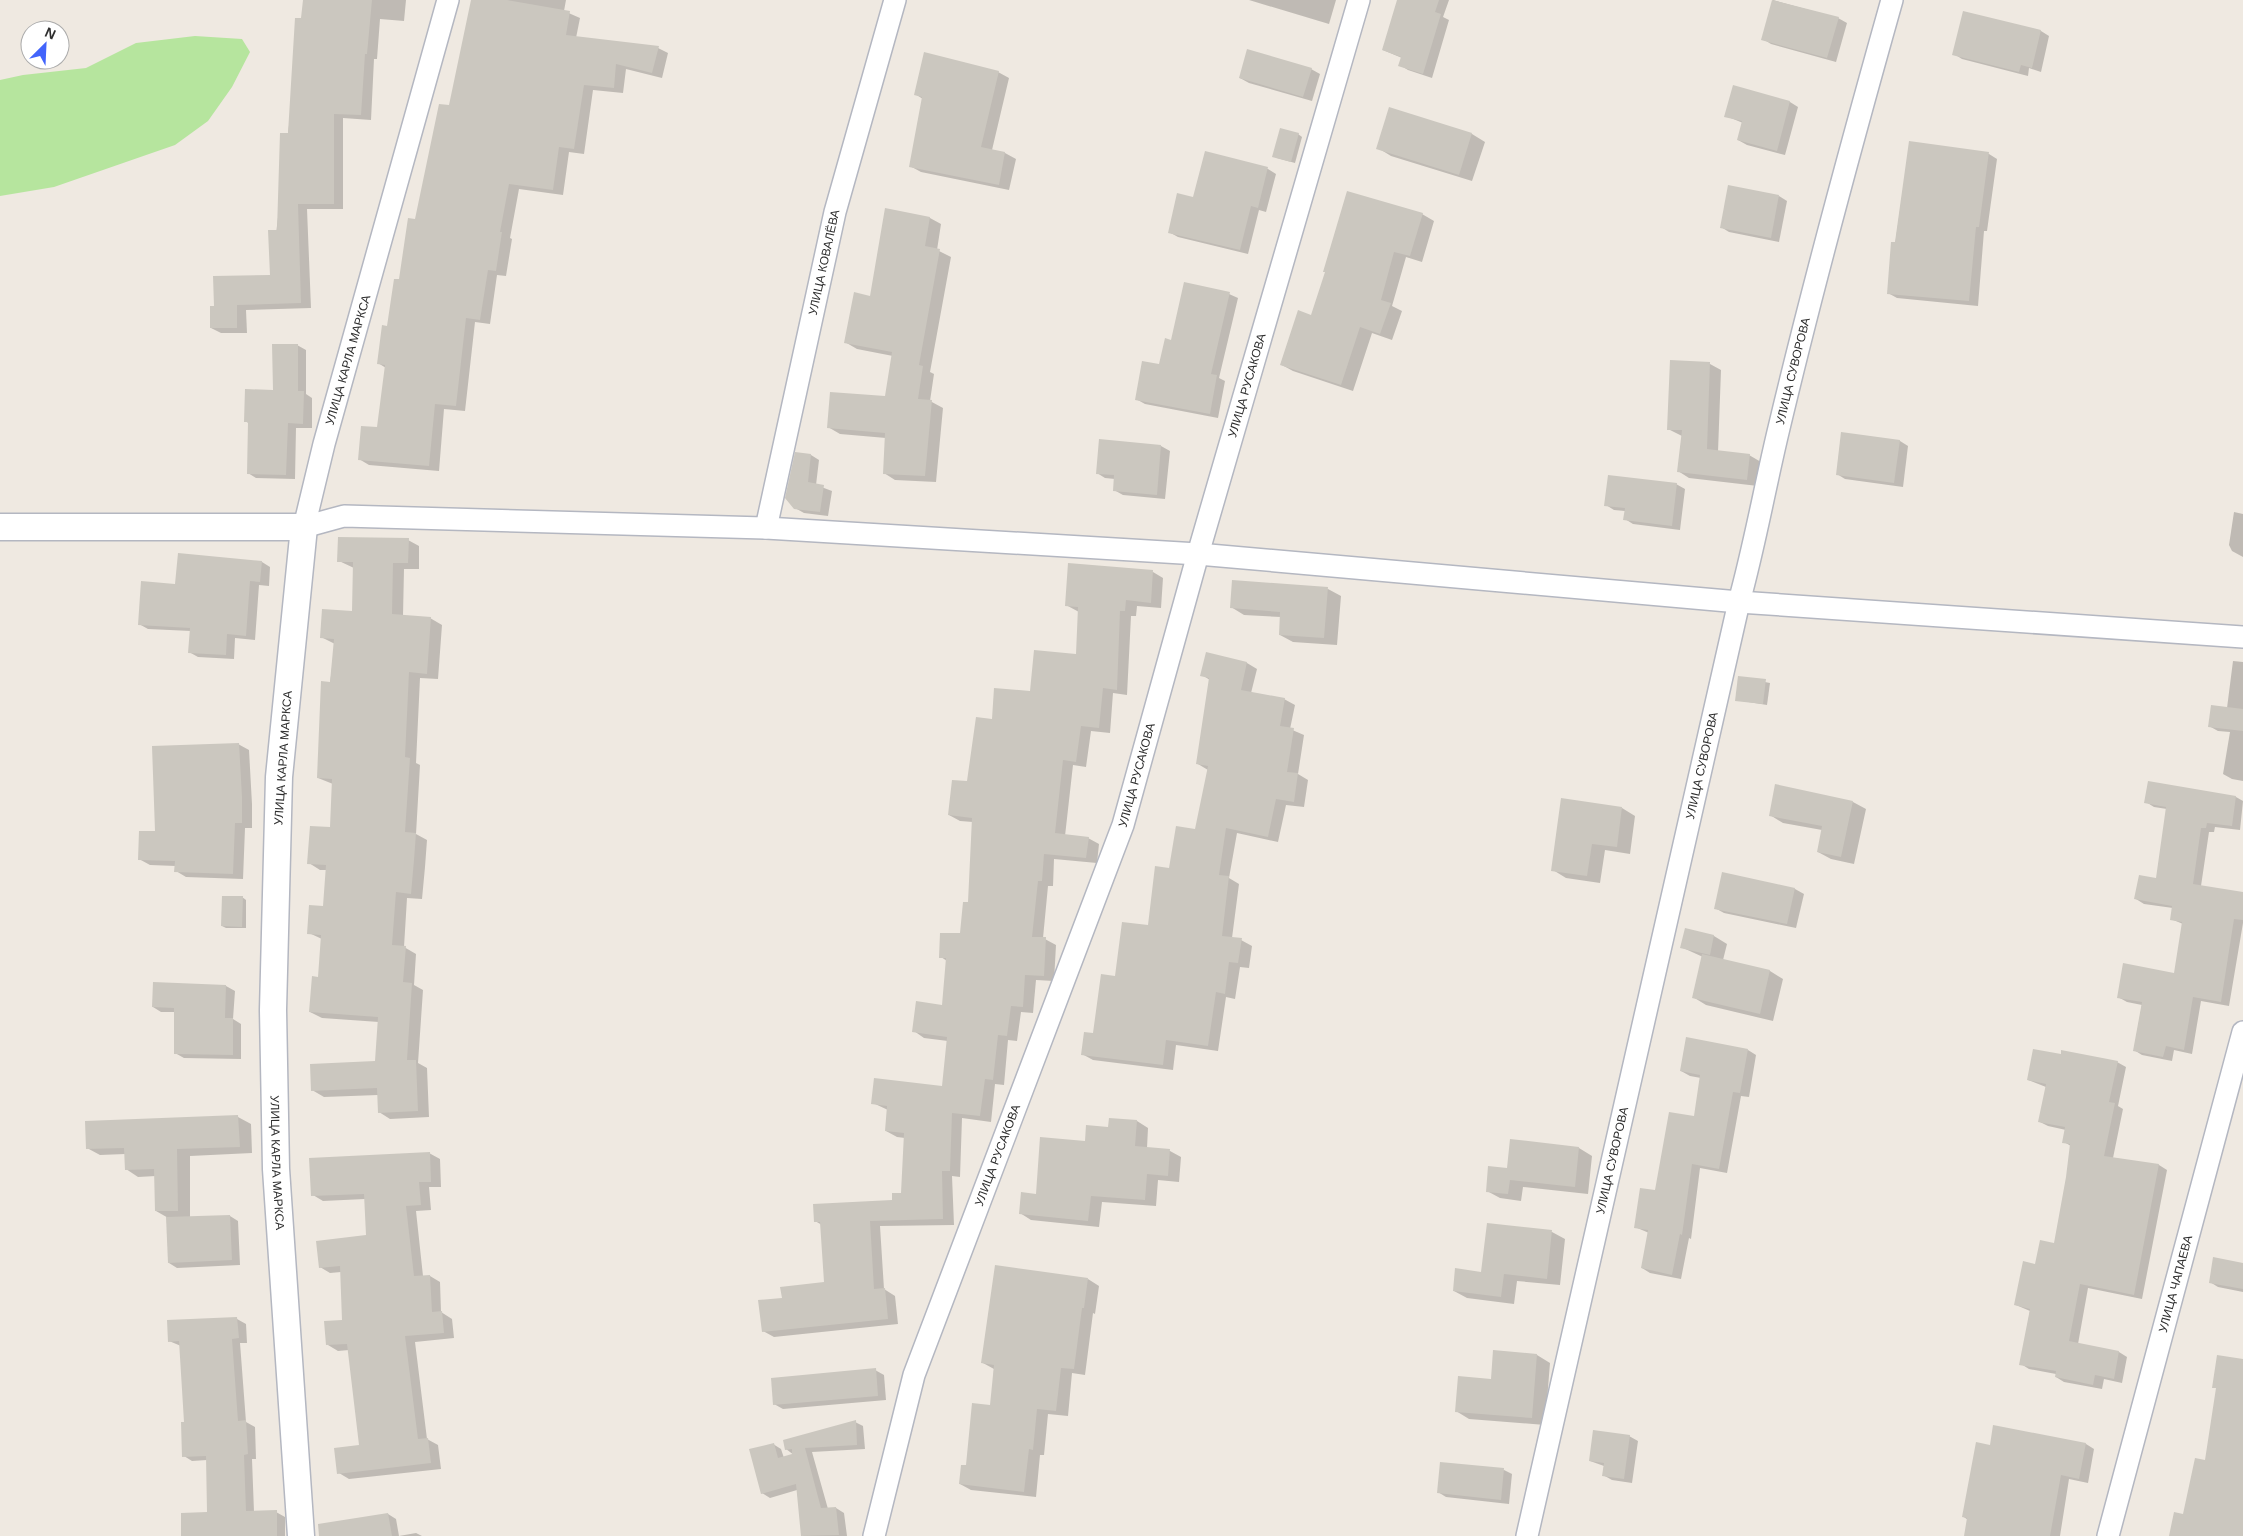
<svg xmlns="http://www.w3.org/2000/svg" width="2243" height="1536" viewBox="0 0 2243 1536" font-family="Helvetica,sans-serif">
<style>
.green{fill:#b6e59e}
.shadow{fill:#0003}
.building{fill:#cbc7bf}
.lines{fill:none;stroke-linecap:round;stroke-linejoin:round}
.minor-casing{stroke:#b4b7c1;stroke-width:24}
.tertiary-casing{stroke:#b4b7c1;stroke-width:29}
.minor{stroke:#fff;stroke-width:21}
.tertiary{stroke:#fff;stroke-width:26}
.labels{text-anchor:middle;stroke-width:4.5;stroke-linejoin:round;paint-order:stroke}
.street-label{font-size:12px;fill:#2e2e2e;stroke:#fff}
</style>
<rect width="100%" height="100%" fill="#efe9e1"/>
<polygon class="green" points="195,36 242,39 250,52 232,87 208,121 175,145 54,187 0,196 0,80 23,75 86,68 136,43"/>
<g class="shadow">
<polygon points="304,0 406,0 404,21 380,19 377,59 374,59 371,120 343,118 343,209 307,209 311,308 246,310 247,333 221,333 211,328 215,307 271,276"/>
<polygon points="472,0 566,0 564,11 580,18 576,38 658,48 668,53 662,78 626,69 623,93 593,90 584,154 569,152 563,195 519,189 510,238 512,239 506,276 497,275 490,324 475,322 465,411 444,409 439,471 369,465 359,459 379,429 386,368 378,363 416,220 450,107"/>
<polygon points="1249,0 1336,0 1329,24"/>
<polygon points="1399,0 1449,0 1443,17 1449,20 1432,78 1408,70 1400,65 1402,58 1383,50"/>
<polygon points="1773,0 1838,18 1847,23 1836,62 1771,44 1763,39"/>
<polygon points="1964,12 2041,31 2049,36 2041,72 2029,68 2028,76 1962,59 1954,54"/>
<polygon points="1311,69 1320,74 1312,101 1249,83 1240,78"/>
<polygon points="998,72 1009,78 992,150 1005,153 1016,159 1009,190 921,172 910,166 923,99 915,94"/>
<polygon points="1734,87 1790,102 1798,107 1785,155 1747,145 1738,140 1743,123 1726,116"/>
<polygon points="1390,109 1472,134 1485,142 1472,181 1391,156 1378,148"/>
<polygon points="1298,134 1302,137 1295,163 1277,158"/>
<polygon points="1910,142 1989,154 1997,159 1987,231 1984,231 1978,306 1897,298 1888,293"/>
<polygon points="1206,152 1268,169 1276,174 1266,212 1259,210 1248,254 1178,237 1169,232 1194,199"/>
<polygon points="1779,196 1787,201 1779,242 1729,232 1721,227"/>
<polygon points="886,210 930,218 941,224 937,250 951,257 930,372 934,374 930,401 943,408 936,482 895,480 884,473 886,438 840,434 828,427 886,398 893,356 857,349 845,342 871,297"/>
<polygon points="1422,214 1434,221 1422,262 1406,257 1392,306 1402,311 1392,340 1372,333 1353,391 1293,371 1282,365 1312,316"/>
<polygon points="1229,294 1238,298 1219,378 1225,381 1218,418 1145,404 1136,399 1160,365 1172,341"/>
<polygon points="297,345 306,350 306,394 312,398 312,428 296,428 295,479 256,478 248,473 250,424 245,421 274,392"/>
<polygon points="1672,362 1710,364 1721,370 1718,452 1749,455 1761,462 1758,486 1689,478 1678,471 1682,436 1668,429"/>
<polygon points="1842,434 1900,441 1908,446 1903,487 1845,479 1837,474"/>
<polygon points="1100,441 1161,446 1170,451 1165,499 1123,495 1114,490 1115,479 1105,478 1097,473"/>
<polygon points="796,453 811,455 819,460 816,485 832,491 828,516 804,513 795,508"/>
<polygon points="1676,484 1685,489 1680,530 1633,524 1625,519 1625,511 1614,510 1606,505"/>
<polygon points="2234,512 2243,514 2243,557 2232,551 2229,545"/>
<polygon points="408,540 419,546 419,569 404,569 403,616 430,618 442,625 438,679 420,678 416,763 420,765 416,834 427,840 425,867 422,899 407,898 404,947 416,954 414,985 423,990 418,1063 427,1068 429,1117 390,1119 379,1112 378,1095 324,1097 312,1090 376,1062 379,1022 322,1018 310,1012 319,978 322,939 309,933 324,907 327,870 320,870 309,863 331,829 333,784 318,778 335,644 321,637 353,612 354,568 339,561"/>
<polygon points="262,562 270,567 269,586 259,585 255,640 235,638 234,659 198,657 189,652 191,631 148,629 139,624 177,585"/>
<polygon points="1153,572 1163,578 1161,608 1137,606 1136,616 1131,616 1127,695 1113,693 1110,733 1091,731 1086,767 1073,765 1065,836 1088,838 1099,844 1097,863 1054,859 1053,886 1048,886 1043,938 1056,945 1054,981 1036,980 1033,1013 1021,1012 1017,1041 1008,1040 1004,1085 995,1084 991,1122 962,1118 960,1177 952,1176 954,1225 880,1226 884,1289 895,1296 898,1324 774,1337 763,1331 783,1299 825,1283 822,1225 815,1221 894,1201 902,1194 905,1138 897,1137 886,1131 888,1110 873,1103 943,1087 948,1041 924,1038 914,1031 943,1006 947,961 941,957 962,935 969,903 973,822 960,821 949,815 968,783 993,720 1077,656 1079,612 1066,605"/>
<polygon points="1328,589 1341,596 1337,645 1293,642 1280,635 1281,617 1244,615 1231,607"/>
<polygon points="1207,654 1247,663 1257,669 1251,693 1284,699 1295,705 1290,729 1304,735 1298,774 1308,780 1304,807 1286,805 1278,842 1237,833 1229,878 1239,884 1232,938 1241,940 1252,946 1249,968 1240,967 1235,999 1226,997 1218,1051 1176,1045 1173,1070 1093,1060 1082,1054 1094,1034 1116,978 1149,927 1170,869 1196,831 1208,770 1198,764 1210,680 1202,675"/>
<polygon points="2233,661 2243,662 2243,781 2232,779 2223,774 2230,732 2218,731 2209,726 2227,708"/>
<polygon points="1739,677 1770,683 1767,705 1736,700"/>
<polygon points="238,744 249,750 252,804 252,828 245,828 243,879 186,877 176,871 176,866 150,865 139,859 157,833"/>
<polygon points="2149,782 2236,797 2243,801 2240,830 2215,827 2214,832 2209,832 2201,886 2243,894 2243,923 2229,1006 2201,1001 2192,1054 2174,1050 2172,1061 2142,1055 2134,1050 2142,1005 2127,1002 2118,997 2175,974 2183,924 2171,919 2173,908 2144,904 2136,899 2157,879 2167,809 2154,807 2146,802"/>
<polygon points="1853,802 1866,809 1854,864 1831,859 1818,852 1822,830 1783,823 1770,815"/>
<polygon points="1622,808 1635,816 1630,854 1605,850 1600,883 1566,878 1553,870"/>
<polygon points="1723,873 1795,889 1804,894 1796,928 1724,913 1715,908"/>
<polygon points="242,897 246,900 246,928 226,928 222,926"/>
<polygon points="1686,929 1714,936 1727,944 1723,960 1770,971 1783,979 1773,1021 1706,1005 1693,997 1703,957 1681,947"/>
<polygon points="154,983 226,986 235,991 233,1019 241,1024 241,1059 184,1058 175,1053 175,1012 161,1012 153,1007"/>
<polygon points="1748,1050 1756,1055 1749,1097 1741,1096 1727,1173 1700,1168 1691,1239 1689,1238 1681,1279 1650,1273 1642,1268 1649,1233 1635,1227 1695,1118 1701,1078 1690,1076 1681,1071"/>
<polygon points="2117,1062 2126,1067 2118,1106 2123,1109 2113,1158 2159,1165 2167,1170 2142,1299 2088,1288 2078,1344 2119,1352 2127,1357 2122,1383 2104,1379 2102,1389 2064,1382 2056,1377 2056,1374 2029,1369 2021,1364 2030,1311 2016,1305 2036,1265 2055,1244 2068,1178 2071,1146 2064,1142 2066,1130 2048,1126 2040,1122 2046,1087 2028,1080"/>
<polygon points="238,1117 251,1124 252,1153 190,1156 190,1218 230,1216 238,1221 240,1265 177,1268 169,1263 170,1219 156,1211 156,1176 138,1177 126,1169 125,1154 100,1155 87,1148"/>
<polygon points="1137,1121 1148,1128 1147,1148 1170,1151 1181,1157 1179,1182 1158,1180 1156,1206 1102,1202 1099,1227 1031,1220 1020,1213 1086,1142 1110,1128"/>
<polygon points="1579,1148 1592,1156 1588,1194 1523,1187 1521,1201 1500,1198 1487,1191 1508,1170"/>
<polygon points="429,1153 440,1159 441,1187 429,1187 431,1210 416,1211 423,1276 430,1276 440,1282 441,1312 452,1319 454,1338 415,1342 427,1439 438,1445 441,1469 349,1479 339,1473 361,1446 349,1350 338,1351 328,1345 343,1321 341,1272 330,1273 320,1267 367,1236 365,1199 323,1201 313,1195"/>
<polygon points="1488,1225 1552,1232 1565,1239 1560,1285 1517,1281 1514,1304 1467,1298 1454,1291 1483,1273"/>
<polygon points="2243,1264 2243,1292 2218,1287 2210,1282"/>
<polygon points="1088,1279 1099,1286 1095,1314 1093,1313 1085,1375 1072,1373 1068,1416 1048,1414 1044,1455 1040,1455 1036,1497 971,1490 960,1484 992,1406 994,1369 983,1363"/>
<polygon points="237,1319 246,1324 247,1343 240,1343 246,1422 255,1427 256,1459 252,1459 254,1512 276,1512 285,1517 285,1536 183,1536 208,1514 207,1460 192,1461 184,1456 185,1424 181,1346 169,1341"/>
<polygon points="1494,1352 1537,1355 1550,1363 1545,1425 1469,1419 1456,1411 1492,1380"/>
<polygon points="875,1370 884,1375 886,1400 783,1409 774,1404"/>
<polygon points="855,1422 863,1426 865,1449 812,1452 828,1509 836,1508 844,1513 847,1536 803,1536 797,1490 770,1498 762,1493 773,1444 781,1449 784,1458 794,1455 786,1449"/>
<polygon points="1629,1436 1638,1441 1632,1483 1612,1480 1603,1475 1604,1466 1590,1461"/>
<polygon points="2086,1444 2094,1449 2088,1483 2069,1479 2060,1536 1965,1536 1968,1520 1964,1517 1991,1446"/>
<polygon points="1504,1470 1512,1474 1509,1504 1446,1497 1438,1492"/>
<polygon points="388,1514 396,1519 399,1536 416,1533 422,1536 356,1536 353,1520"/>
</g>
<g class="building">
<polygon points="303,0 372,0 367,54 365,54 361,115 334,114 334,204 298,204 301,303 237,305 237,328 210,328 210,306 214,306 213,276 270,275 268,230 277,230 280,133 288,133 295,18 301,18"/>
<polygon points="471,0 507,0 570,11 566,35 659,46 652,73 616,64 614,88 584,85 574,149 559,147 553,190 509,184 500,232 502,232 496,271 488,270 480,320 466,318 456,406 435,404 429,466 358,460 361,426 377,427 385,365 377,364 382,325 387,326 394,279 399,279 408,218 415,219 439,104 449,105"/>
<polygon points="1397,0 1439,0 1435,12 1441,14 1423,74 1398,66 1401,57 1382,50"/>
<polygon points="1772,0 1839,17 1827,58 1761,40"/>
<polygon points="1963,11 2041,30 2032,68 2021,65 2019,72 1952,55"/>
<polygon points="1247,49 1312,68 1303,97 1239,78"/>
<polygon points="924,52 999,71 981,147 1005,152 999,185 909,167 922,97 914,95"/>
<polygon points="1733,85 1790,101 1777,151 1737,140 1742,121 1724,117"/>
<polygon points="1389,107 1472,133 1459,175 1376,149"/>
<polygon points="1280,128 1299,133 1291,162 1272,157"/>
<polygon points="1909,141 1989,152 1979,227 1976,227 1969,301 1887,294 1891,242 1895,242"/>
<polygon points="1205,151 1268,167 1258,208 1251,206 1240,250 1168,233 1177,193 1193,197"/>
<polygon points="1728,185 1779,195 1771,238 1720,228"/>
<polygon points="1347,191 1423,213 1410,256 1394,252 1381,300 1391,303 1380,334 1360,327 1341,385 1280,365 1298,310 1311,315 1325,272 1323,272"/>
<polygon points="885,208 930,217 925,246 940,249 919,365 923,366 918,399 932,400 925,476 883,474 885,433 827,428 830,392 885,396 892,352 844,343 854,292 870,296"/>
<polygon points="1184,282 1230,292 1211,374 1217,375 1210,414 1135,400 1142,361 1159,364 1165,338 1171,340"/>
<polygon points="272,344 298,344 298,391 304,391 303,424 288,423 286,475 247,474 248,422 244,422 245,389 273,390"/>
<polygon points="1670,360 1710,362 1707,449 1750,454 1747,480 1677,472 1682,430 1667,430"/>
<polygon points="1841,432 1900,440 1894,483 1836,475"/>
<polygon points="1099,439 1161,445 1157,495 1113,491 1114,475 1096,474"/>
<polygon points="795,452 811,454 808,482 824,485 820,512 794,509 785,498"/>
<polygon points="1608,475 1677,483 1672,526 1623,520 1625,508 1604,506"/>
<polygon points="338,537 409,538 408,563 393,563 392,614 431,617 427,674 409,672 405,757 410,758 405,832 416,833 414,860 411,894 396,892 392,945 406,946 403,982 412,983 407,1060 416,1060 418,1111 378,1113 377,1088 311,1091 310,1064 375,1061 378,1017 309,1012 312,976 318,977 321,935 307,934 309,905 323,906 326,865 307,864 310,826 330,827 332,779 317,778 321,681 330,682 334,639 320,638 322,609 352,611 353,562 337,562"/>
<polygon points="178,553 262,561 260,582 250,581 246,636 227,634 226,655 188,653 190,628 138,625 141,581 175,584"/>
<polygon points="1068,563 1153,570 1151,603 1126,600 1125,611 1120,611 1117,690 1103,688 1099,728 1081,726 1076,762 1063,760 1055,833 1089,837 1086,858 1044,854 1042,881 1038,881 1032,937 1046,937 1044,976 1025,975 1023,1007 1011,1006 1007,1036 998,1035 993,1080 985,1079 980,1116 952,1113 950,1171 942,1171 943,1219 870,1221 874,1289 885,1288 888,1319 762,1332 758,1300 782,1298 780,1287 824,1282 820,1222 814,1222 813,1204 892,1200 892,1193 901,1193 904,1133 885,1131 887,1106 871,1104 874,1078 942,1086 947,1037 912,1032 916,1001 942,1005 946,958 939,958 940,933 960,933 963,902 968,902 972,818 948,815 952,780 967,781 976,717 992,719 994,688 1030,691 1034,650 1076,654 1078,607 1065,606"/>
<polygon points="1232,580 1328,587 1324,638 1279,635 1280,612 1230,608"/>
<polygon points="1206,652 1247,662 1241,690 1285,698 1280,726 1294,728 1287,772 1298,773 1294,802 1276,799 1268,837 1226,828 1219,875 1229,876 1222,936 1242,938 1238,963 1229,962 1225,994 1216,992 1208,1046 1166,1040 1163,1065 1081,1055 1084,1032 1093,1033 1101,974 1115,976 1122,922 1148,925 1155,866 1169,868 1176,826 1195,829 1208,766 1196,764 1209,678 1200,676"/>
<polygon points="1738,676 1766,679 1763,704 1735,701"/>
<polygon points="2211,705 2243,709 2243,731 2208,727"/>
<polygon points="239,743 242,797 242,823 235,823 233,874 174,872 175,861 138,860 139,831 155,831 152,746"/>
<polygon points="2148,781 2236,796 2232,826 2207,823 2206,828 2201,828 2193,884 2243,892 2243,920 2234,919 2221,1002 2193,997 2184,1050 2166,1046 2163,1057 2133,1051 2142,1002 2117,998 2123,963 2174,973 2182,922 2170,920 2172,906 2134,899 2139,875 2156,878 2166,807 2144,803"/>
<polygon points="1775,784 1853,801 1841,857 1817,852 1822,826 1769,816"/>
<polygon points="1561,798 1622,807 1617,847 1592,844 1587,876 1551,871"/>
<polygon points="1722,872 1795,888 1787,924 1714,909"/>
<polygon points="222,896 243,896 242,927 221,926"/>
<polygon points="1685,928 1714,935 1710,955 1680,948"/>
<polygon points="1702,954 1770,970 1760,1014 1692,998"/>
<polygon points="153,982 226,985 225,1018 233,1018 233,1055 174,1054 174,1008 152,1007"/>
<polygon points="1686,1037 1748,1049 1740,1093 1733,1092 1719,1169 1692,1164 1682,1235 1680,1234 1672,1275 1641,1268 1648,1230 1634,1228 1640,1188 1655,1190 1669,1112 1694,1116 1700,1075 1680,1071"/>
<polygon points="2033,1049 2061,1054 2061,1050 2118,1061 2109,1102 2115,1103 2104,1156 2159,1164 2134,1295 2080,1284 2069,1341 2119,1351 2114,1379 2095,1375 2093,1385 2055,1377 2056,1371 2019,1365 2030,1309 2014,1305 2023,1261 2035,1264 2040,1240 2054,1243 2066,1177 2070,1144 2062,1143 2065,1127 2038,1122 2046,1084 2027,1080"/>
<polygon points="238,1115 240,1147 177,1149 178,1211 155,1211 154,1169 125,1170 124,1148 86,1149 85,1121"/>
<polygon points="1109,1118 1137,1120 1135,1146 1170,1149 1168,1176 1147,1174 1145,1200 1091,1196 1088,1221 1019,1214 1021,1192 1036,1194 1040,1137 1085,1141 1086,1125 1108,1127"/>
<polygon points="1510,1139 1579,1147 1575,1187 1510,1180 1508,1194 1486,1192 1488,1166 1507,1168"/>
<polygon points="430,1152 431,1182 419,1182 421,1205 406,1206 414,1276 430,1275 432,1312 442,1311 444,1333 405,1336 418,1439 428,1438 431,1463 337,1474 334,1448 359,1445 347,1344 326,1345 324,1321 342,1320 340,1266 319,1268 316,1241 366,1235 364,1194 311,1196 309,1158"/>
<polygon points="230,1215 232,1260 168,1263 166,1217"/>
<polygon points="1487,1223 1552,1230 1547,1279 1504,1274 1501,1297 1453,1291 1455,1268 1481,1272"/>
<polygon points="2213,1257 2243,1263 2243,1289 2209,1283"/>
<polygon points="995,1265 1088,1278 1084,1308 1082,1308 1074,1369 1061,1368 1056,1411 1037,1409 1033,1450 1029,1449 1024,1492 959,1484 961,1465 966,1465 972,1403 990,1405 994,1365 981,1363"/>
<polygon points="237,1317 239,1338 232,1339 238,1421 246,1420 248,1454 244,1455 246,1511 277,1510 277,1536 181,1536 181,1513 207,1512 206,1456 182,1457 181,1422 184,1422 179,1341 168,1342 167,1320"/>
<polygon points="1493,1350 1537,1354 1532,1418 1455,1412 1458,1376 1491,1379"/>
<polygon points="2217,1355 2243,1359 2243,1536 2169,1536 2174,1512 2183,1514 2195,1458 2205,1460 2216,1388 2212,1388"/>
<polygon points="876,1368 878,1396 773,1405 771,1378"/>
<polygon points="856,1420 857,1445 805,1448 821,1508 836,1507 839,1535 801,1536 796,1484 761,1494 749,1449 774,1443 778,1458 792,1454 792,1449 785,1450 783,1440"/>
<polygon points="1993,1425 2086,1443 2079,1479 2061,1475 2050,1536 1964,1536 1967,1518 1962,1517 1976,1442 1990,1445"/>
<polygon points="1593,1430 1630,1435 1624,1479 1602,1476 1604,1463 1589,1461"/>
<polygon points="1440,1462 1504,1468 1501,1500 1437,1493"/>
<polygon points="388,1513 392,1536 319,1536 318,1524"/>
</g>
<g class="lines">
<g class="minor-casing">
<g id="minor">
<polyline points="448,0 324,444 304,527 344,516 766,528 1198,554 1739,602 2243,637"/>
<path id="s1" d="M766,528L835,212L895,0"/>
<path id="s2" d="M874,1536L914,1375L1123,825L1198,554L1359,0"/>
<path id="s3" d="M1527,1536L1739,602C1755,544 1765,486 1779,428C1813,285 1852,142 1892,0"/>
<path id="s4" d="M2108,1536L2243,1032"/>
</g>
</g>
<g class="tertiary-casing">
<g id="tertiary">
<path id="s5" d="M0,527H304L279,777L273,1010L276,1169L301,1536"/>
</g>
</g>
<use href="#minor" class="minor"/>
<use href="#tertiary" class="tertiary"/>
</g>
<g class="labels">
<g class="street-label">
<text dy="4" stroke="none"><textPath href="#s1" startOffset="272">УЛИЦА КОВАЛЁВА</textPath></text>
<text transform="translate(348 360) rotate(-74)" y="4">УЛИЦА КАРЛА МАРКСА</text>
<text dy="4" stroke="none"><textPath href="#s3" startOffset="1195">УЛИЦА СУВОРОВА</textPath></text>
<text dy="4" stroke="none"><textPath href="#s2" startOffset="1211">УЛИЦА РУСАКОВА</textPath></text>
<text transform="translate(283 758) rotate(-86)" y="4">УЛИЦА КАРЛА МАРКСА</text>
<text dy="4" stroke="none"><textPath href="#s3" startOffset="790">УЛИЦА СУВОРОВА</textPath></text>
<text dy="4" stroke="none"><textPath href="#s2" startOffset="806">УЛИЦА РУСАКОВА</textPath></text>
<text dy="4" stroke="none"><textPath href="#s2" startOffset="401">УЛИЦА РУСАКОВА</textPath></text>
<text dy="4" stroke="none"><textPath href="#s3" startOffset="385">УЛИЦА СУВОРОВА</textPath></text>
<text dy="4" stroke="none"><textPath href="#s5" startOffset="941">УЛИЦА КАРЛА МАРКСА</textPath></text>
<text dy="4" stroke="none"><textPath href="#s4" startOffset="261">УЛИЦА ЧАПАЕВА</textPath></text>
</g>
</g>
<g transform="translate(45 45) rotate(24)"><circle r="24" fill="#ffffff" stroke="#ababab"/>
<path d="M0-4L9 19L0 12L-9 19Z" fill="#4264fb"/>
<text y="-8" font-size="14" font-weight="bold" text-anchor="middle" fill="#2e2e2e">N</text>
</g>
</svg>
